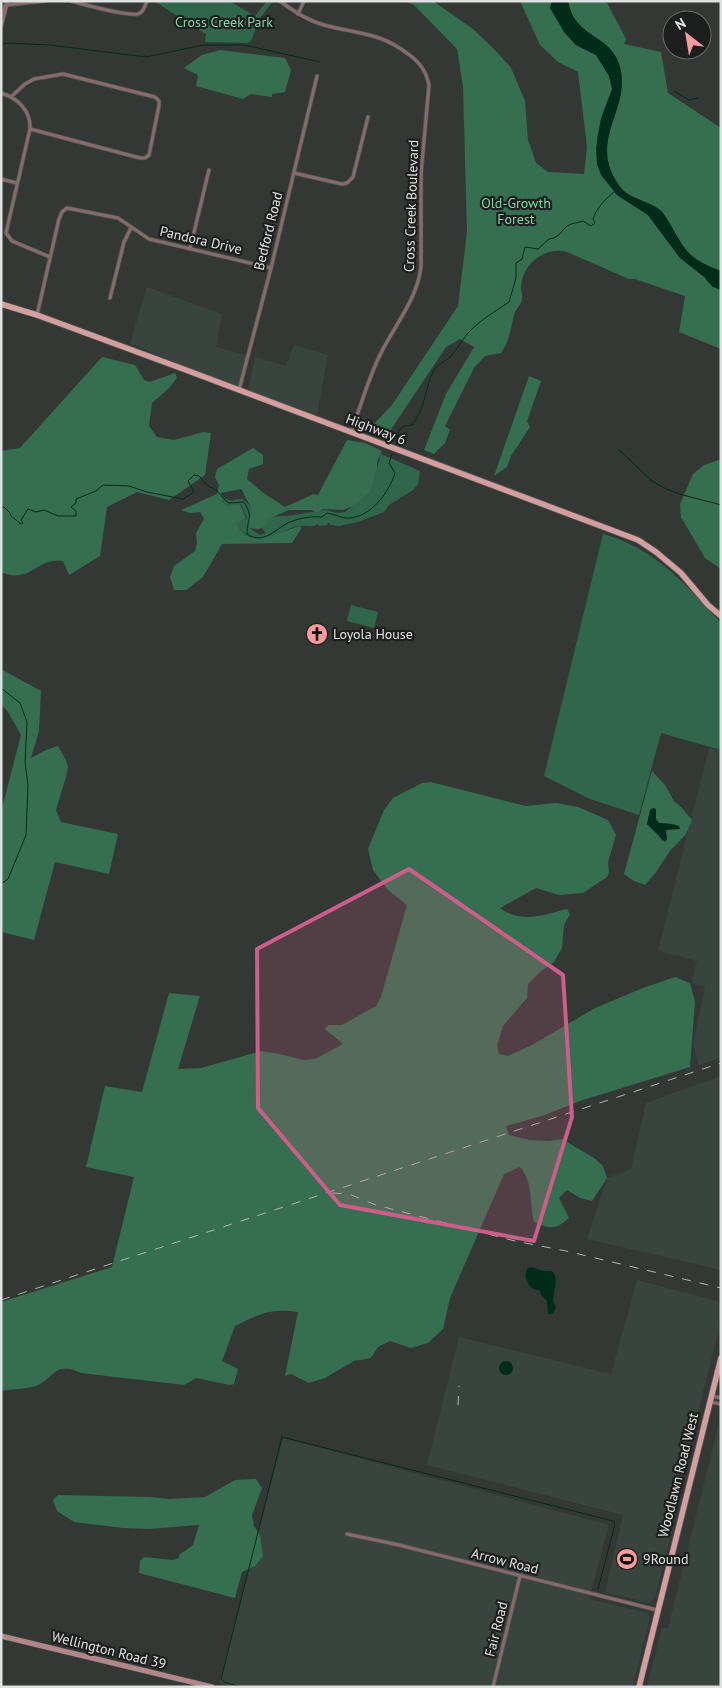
<svg xmlns="http://www.w3.org/2000/svg" width="722" height="1688" viewBox="0 0 722 1688" font-family="'PT Sans',sans-serif">
<style>
.built{fill:#39443e}
.green{fill:#30664b}
.forest{fill:#366e52;fill-rule:evenodd}
.water{fill:#002c19}
.lines{fill:none;stroke-linecap:round;stroke-linejoin:round}
.stream{stroke:#002c19;stroke-width:1}
.river{stroke:#002c19;stroke-width:6}
.minor-casing{stroke:#535654;stroke-width:4.5}
.tertiary-casing{stroke:#535654;stroke-width:5.5}
.secondary-casing{stroke:#535654;stroke-width:6}
.primary-casing{stroke:#535654;stroke-width:7}
.minor{stroke:#866b6c;stroke-width:3}
.tertiary{stroke:#866b6c;stroke-width:4.5}
.secondary{stroke:#b18889;stroke-width:5}
.primary{stroke:#d39e9f;stroke-width:5.5}
.rail{stroke:#b1b5b2;stroke-width:1;stroke-dasharray:9 9;stroke-linecap:butt}
.marked{fill:#cc5e89;fill-opacity:0.2;stroke:#cc5e89;stroke-width:4;stroke-linejoin:round}
.labels{text-anchor:middle;stroke-width:4.5;stroke-linejoin:round;paint-order:stroke}
.park-label{font-size:14px;fill:#7fd5a8;stroke:#1d1f1e}
.street-label{font-size:14px;fill:#dee1df;stroke:#1d1f1e}
.poi-label{font-size:14px;fill:#dee1df;stroke:#1d1f1e;text-anchor:start}
</style>
<rect width="100%" height="100%" fill="#343835"/>
<g class="built">
<polygon points="147,287 222,314 216,347 246,355 237,388 206,377 130,343"/>
<polygon points="294,345 328,355 317,414 248,392 255,357 286,366"/>
<polygon points="709,748 721,750 721,1058 699,1065 693,1044 705,987 691,983 697,961 658,951"/>
<polygon points="721,1076 721,1270 587,1239 607,1178 631,1169 646,1103"/>
<polygon points="637,1280 721,1302 721,1321 669,1526 673,1528 655,1597 649,1603 605,1592 623,1515 427,1465 459,1337 611,1374"/>
<polygon points="721,1415 721,1687 647,1687 662,1628 668,1628"/>
<polygon points="283,1438 609,1525 589,1599 648,1613 650,1616 633,1687 233,1687 219,1683"/>
</g>
<g class="green">
<polygon points="154,1 229,1 255,16 267,1 273,1 260,18 251,41 247,43 205,42 206,34"/>
<path d="M381,454L420,471L418,484L413,490L389,505L384,512L358,522L339,526L331,525L328,522L327,525L320,526L318,524C312,528 306,525 299,526C289,527 283,533 274,537C260,542 244,538 237,524L247,518L241,504L227,506L222,501L221,495L226,499L232,501C242,497 244,499 251,507L250,528L260,535L266,533L260,526L265,517L287,516L325,510L337,513L345,512L371,492Z"/>
<path d="M603,534C655,548 686,585 721,623V750L661,733L639,815L590,799L544,776Z"/>
<polygon points="351,605 378,612 374,628 347,621"/>
</g>
<g class="forest">
<path d="M404,1H433L473,29L496,51L511,68L525,101L528,140L536,163L548,172L584,174L587,147L578,72L558,62L540,45L520,1H552L564,32L576,45L596,55L609,76L612,89L601,119L597,138V164L617,195L648,215L680,258L703,276L721,287V349L679,332L685,296L635,279H629L567,252C545,246 522,264 521,287C521,291 523,295 522,299C522,303 517,308 515,312C510,328 511,338 501,353L485,356L474,368L445,426L450,430L445,443L434,454L424,450L446,394L474,347L460,339L446,347L386,437L368,430L392,405L458,306L467,232L463,86L457,49L414,5Z"/>
<path d="M568,1H606L626,39L624,44L661,52L668,93L721,128V271C710,267 696,261 688,252C678,241 672,225 663,214C653,201 631,200 621,188C584,140 634,109 619,64C610,36 574,38 568,1Z"/>
<polygon points="220,50 285,58 291,70 285,92 272,94 272,97 251,94 243,99 196,86 198,75 184,68 202,55"/>
<path d="M102,357L135,365L144,380L150,382L175,373L177,378L169,388L152,403L149,426L157,437L174,440L203,432L211,433L205,475L169,500L137,492L107,507L100,556L69,575L63,561C38,556 30,585 1,572V451L20,448Z"/>
<polygon points="529,376 541,381 527,421 530,427 511,456 507,467 494,476"/>
<path d="M347,440L365,443L382,451L377,462V469L371,492L353,506L343,510L323,509L316,513L312,510H289L268,519L266,526L258,529L250,528L249,525L251,507L241,489L221,493L222,501L227,506L240,504L246,518L237,524C250,552 280,531 300,526L301,529L292,543L222,544L203,577L186,590H174L170,577L174,566L195,551L197,543L196,533L204,519L200,512L190,513L181,510L217,494L219,485L215,477L217,469L253,448L263,455V464L249,469L247,479L262,492L285,507L314,494L318,495Z"/>
<polygon points="719,460 721,461 721,569 705,558 681,517 680,504 693,474 704,465"/>
<polygon points="1,669 41,691 39,731 31,758 46,750 58,746 66,760 68,767 66,777 56,810 61,822 118,834 109,874 55,862 34,940 1,932 1,812 21,735 8,712 1,704"/>
<path d="M652,771L665,785L674,801L682,808L692,820L686,834L670,851L656,872L645,885L634,881L624,874ZM656,809V819L659,823L672,824L666,830V836L662,841L656,831L647,824Z"/>
<path d="M431,782L526,806L556,803L578,807L608,820L616,835L608,862L609,873L607,877L583,893L559,895L536,888L500,908C522,924 543,915 567,909L570,914L564,925L562,948L554,962L540,972L528,984L527,998L503,1026L497,1046L499,1054L508,1056L532,1045L595,1008L643,988L675,977L690,983L695,1002L690,1067L583,1100L542,1116L506,1126L509,1135L529,1140L549,1141L562,1139L594,1158L603,1166L607,1178L592,1201L580,1198L567,1190L559,1198L569,1218C556,1230 549,1229 534,1222C529,1203 534,1183 520,1167L504,1174L450,1298L443,1329L428,1343L411,1348L390,1341L378,1347L371,1358L354,1361L325,1378L309,1383L291,1374L285,1376L298,1312C271,1308 259,1314 235,1326L222,1361L238,1369L234,1384L230,1385L196,1378L184,1385L81,1373C53,1360 55,1379 36,1386C26,1389 12,1389 1,1391V1302L112,1267L134,1177L86,1167L105,1086L142,1092L169,993L200,996L178,1069L201,1068L261,1051L280,1054L303,1060L315,1059L343,1044L325,1029L328,1025H342L376,1006L381,997L407,905L388,890L373,870L368,849L384,810L393,798L422,783Z"/>
<polygon points="256,1479 262,1488 252,1515 254,1526 260,1535 263,1556 255,1566 242,1572 235,1598 139,1573 140,1561 144,1557 173,1560 179,1558 179,1555 193,1545 199,1525 148,1529 123,1528 74,1522 57,1511 53,1500 58,1495 150,1497 169,1499 205,1497 235,1480"/>
</g>
<g class="water">
<path d="M552,1H568C574,38 609,33 619,64C634,109 584,140 621,188C630,200 653,201 663,213C672,225 678,241 688,252C695,261 710,267 721,271V287L703,276L680,258L648,215L617,195L601,175L597,164L596,149L601,119L612,89L609,76L596,55L576,45L564,32L550,8Z"/>
<polygon points="653,808 656,809 656,819 659,823 672,824 679,826 680,829 666,830 667,839 665,842 647,824 650,810"/>
<path d="M532,1267L543,1271H552C562,1282 548,1295 556,1307L553,1314H548L547,1301L541,1295L540,1291L531,1288C527,1281 523,1275 528,1268Z"/>
<circle cx="506" cy="1368" r="7"/>
</g>
<g class="lines">
<g class="stream">
<polyline points="2,44 9,43 50,45 146,57 203,45 244,45 320,62"/>
<polyline points="674,91 689,100 698,98"/>
<path d="M396,445C400,433 395,426 412,425C425,409 425,389 433,372C436,364 445,362 450,357C457,349 462,340 469,332C480,320 496,311 509,302L516,278V263L522,259L525,247L538,249L549,239C558,238 560,233 566,227C570,223 578,223 583,221L591,226L595,223L593,219C596,209 605,199 614,192"/>
<path d="M617,448C629,458 639,470 651,480C671,495 698,498 721,505"/>
<path d="M1,508L4,507L10,513L11,516L21,524L23,523L21,520L28,509L36,512L44,510L58,516H76V511L71,507L76,503V499L96,491L103,485L129,486L147,492L183,499L194,492L188,481L194,475L199,476L208,486L216,490L226,501L229,503L244,502C254,518 247,518 247,534C264,546 277,527 290,522C300,518 312,516 322,517L327,513C334,514 343,519 350,518C372,516 389,492 395,473L389,463L392,454"/>
<polyline points="1,688 20,703 27,722 25,762 28,785 26,835 8,879 1,884"/>
<polyline points="241,1687 224,1682 221,1679 282,1437 613,1521 615,1524 598,1589"/>
</g>
<polyline class="river" points="708,277 714,284 721,287"/>
<g class="minor-casing">
<g id="minor">
<path d="M71,1C87,5 123,16 138,14C143,13 145,6 147,1"/>
<path d="M280,1C293,11 309,21 324,25C357,34 380,32 408,54C420,62 426,71 429,85L421,174V267C417,300 394,326 380,355C368,379 361,406 351,432"/>
<polyline points="6,5 45,1"/>
<polyline points="298,14 304,1"/>
<path d="M1,93C18,98 31,111 30,129L6,233L12,241L50,257"/>
<polyline points="12,96 25,84 34,79 63,74 155,97 159,101 159,106 149,155 145,158 140,158 30,129"/>
<polyline points="294,173 342,184 347,183 353,177 368,117"/>
<polyline points="1,179 17,183"/>
<polyline points="190,249 209,170"/>
<polyline points="110,298 124,242 131,228"/>
<polyline points="37,315 59,219 62,212 67,208 118,218 149,239 271,268"/>
<polyline points="239,390 271,268 317,76"/>
<polyline points="712,1396 721,1398"/>
<polyline points="710,1402 721,1404"/>
<polyline points="347,1534 399,1545 657,1610"/>
<polyline points="493,1687 520,1576"/>
</g>
</g>
<g class="tertiary-casing">
<polyline id="tertiary" points="1,25 7,1"/>
</g>
<g class="secondary-casing">
<polyline id="secondary" points="1,1636 212,1687"/>
</g>
<g class="primary-casing">
<g id="primary">
<polyline points="1,304 37,315 186,370 638,540 656,552 681,573 708,605 721,616"/>
<polyline points="639,1687 721,1358"/>
</g>
</g>
<use href="#minor" class="minor"/>
<use href="#tertiary" class="tertiary"/>
<use href="#secondary" class="secondary"/>
<use href="#primary" class="primary"/>
<g class="rail">
<polyline points="333,1193 349,1194 376,1205 515,1241 566,1251 721,1288"/>
<polyline points="1,1300 721,1063"/>
<polyline points="458,1405 459,1386"/>
</g>
</g>
<path class="marked" d="M409,869L563,975L572,1117L534,1241L340,1205L258,1108L257,949Z"/>
<defs>
<g id="church-disc" transform="scale(1.125)"><circle r="9.5" fill="#f59b9e" stroke="#1d1f1e"/><path d="M-1.2-6h2.4v3.5h3.3v2.4h-3.3V6h-2.4V-.1h-3.3v-2.4h3.3Z" fill="#111"/></g>
<g id="stadium-disc" transform="scale(1.125)"><circle r="9.5" fill="#f59b9e" stroke="#1d1f1e"/><path d="M0-5a6.5 5 0 1 0 0 10a6.5 5 0 1 0 0-10ZM-3.5-1.8h7v3.6h-7Z" fill="#111"/></g>
</defs>
<g fill-rule="evenodd">
<use href="#church-disc" x="317" y="634"/>
<use href="#stadium-disc" x="627" y="1559"/>
</g>
<g class="labels">
<g class="park-label">
<text x="224" y="27">Cross Creek Park</text>
<text x="516" y="208">Old-Growth<tspan x="516" dy="16">Forest</tspan></text>
</g>
<g class="street-label">
<text transform="translate(411 206) rotate(-88)" y="5">Cross Creek Boulevard</text>
<text transform="translate(268 231) rotate(-76)" y="5">Bedford Road</text>
<text transform="translate(201 240) rotate(13)" y="5">Pandora Drive</text>
<text transform="translate(376 429) rotate(21)" y="5">Highway 6</text>
<text transform="translate(678 1475) rotate(-76)" y="5">Woodlawn Road West</text>
<text transform="translate(505 1561) rotate(14)" y="5">Arrow Road</text>
<text transform="translate(496 1629) rotate(-76)" y="5">Fair Road</text>
<text transform="translate(109 1650) rotate(14)" y="5">Wellington Road 39</text>
</g>
<g class="poi-label">
<text x="333" y="639">Loyola House</text>
<text x="643" y="1564">9Round</text>
</g>
</g>
<rect width="722" height="1688" fill="none" stroke="#dee1df" stroke-width="5"/>
<g transform="translate(687 35) rotate(329)"><circle r="24" fill="#1d1f1e" stroke="#6a6d6b"/>
<path d="M0-4L9 19L0 12L-9 19Z" fill="#f59b9e"/>
<text y="-8" font-size="14" font-weight="bold" text-anchor="middle" fill="#dee1df">N</text>
</g>
</svg>
